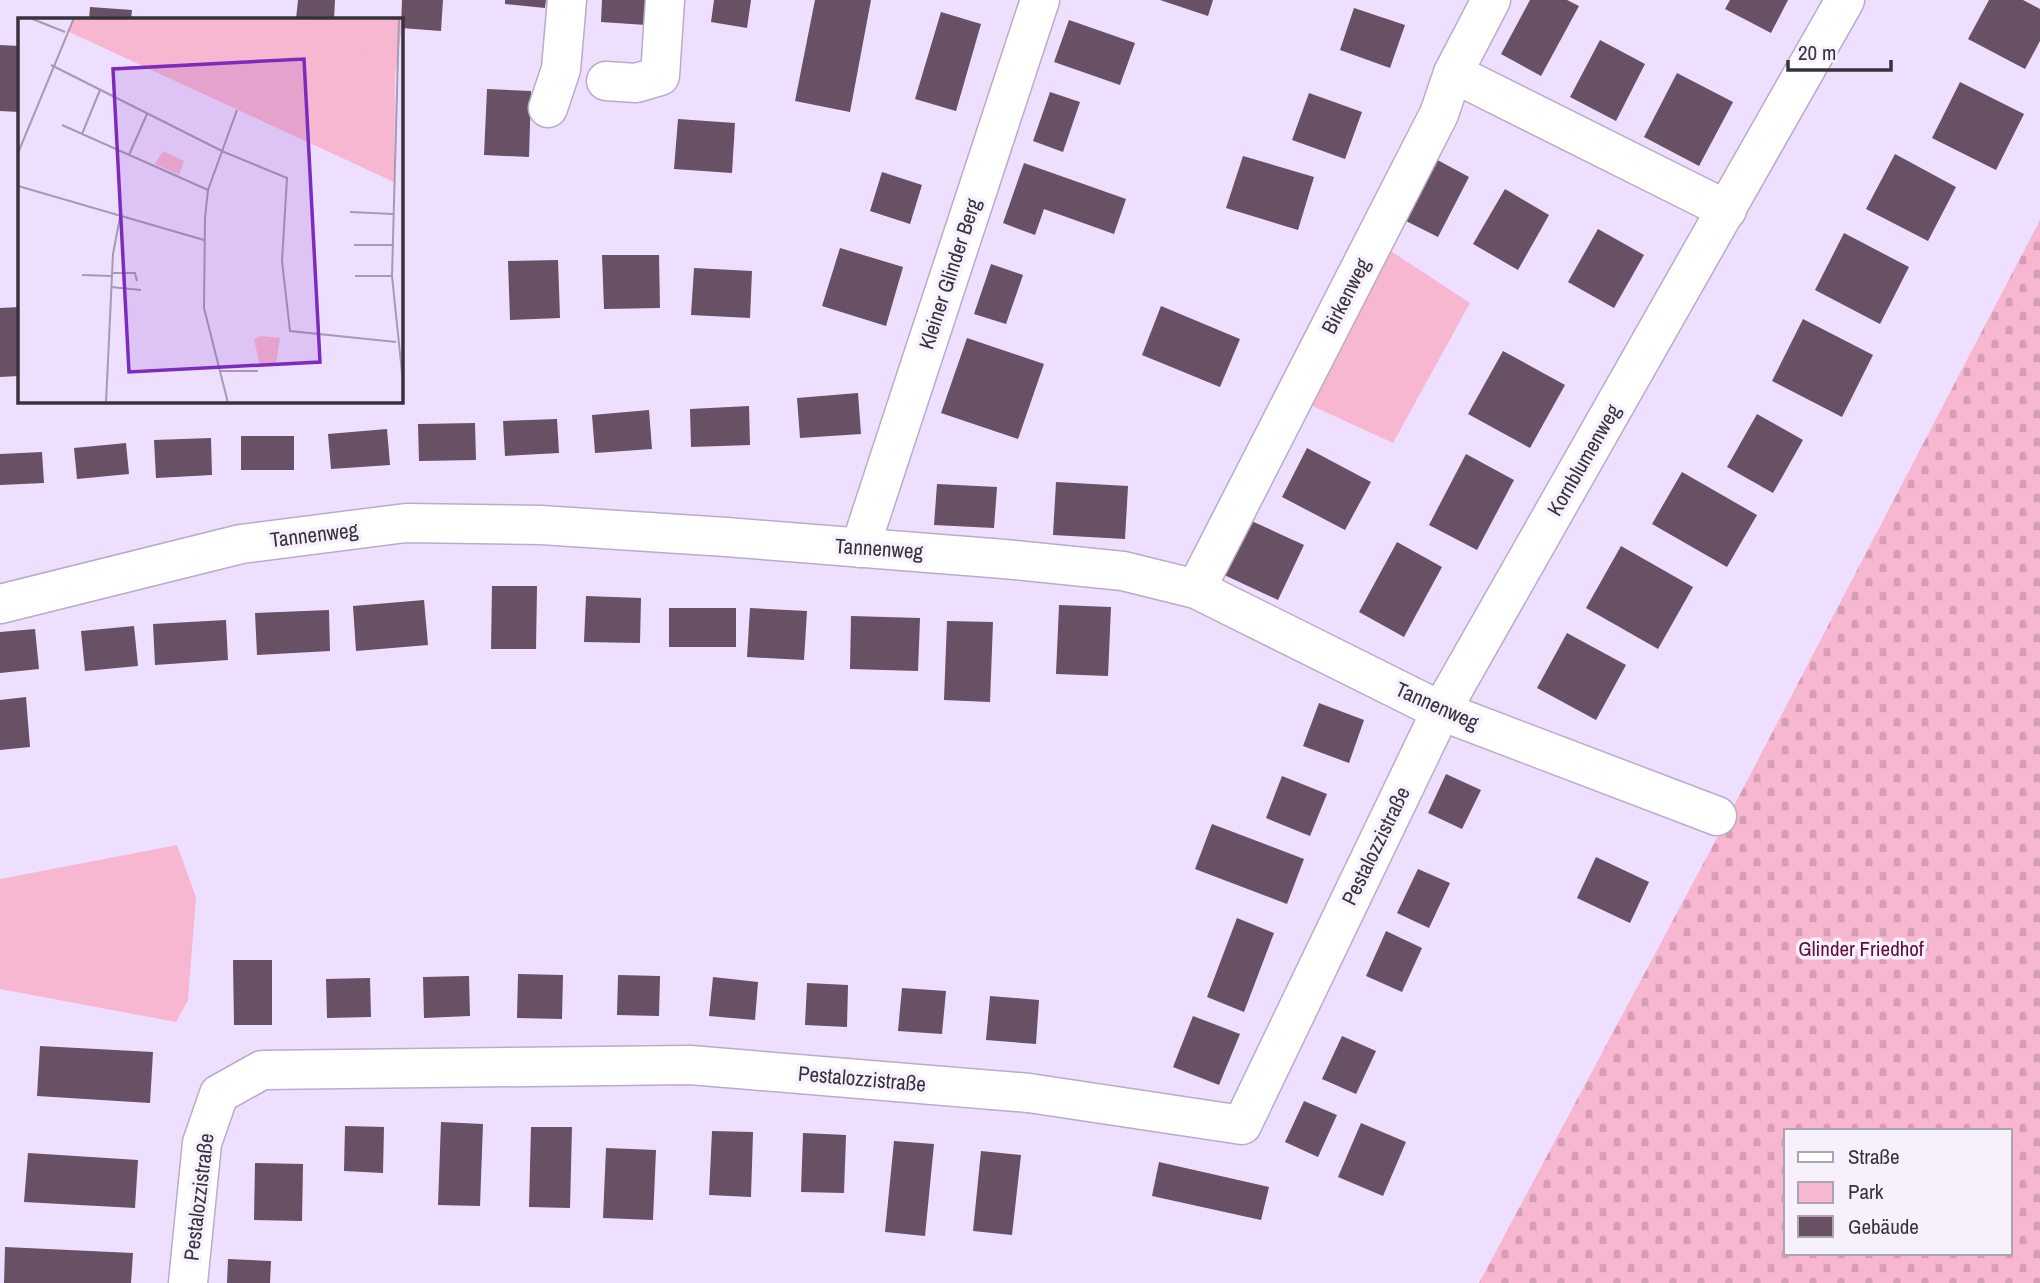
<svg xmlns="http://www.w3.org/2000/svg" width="2040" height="1283" viewBox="0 0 2040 1283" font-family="'Archivo Narrow',sans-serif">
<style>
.cemetery{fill:url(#cemetery-stones);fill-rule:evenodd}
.park{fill:#f8b7d1}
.building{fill:#685065}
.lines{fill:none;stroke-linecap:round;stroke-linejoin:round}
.minor-casing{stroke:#baabc9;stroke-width:41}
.minor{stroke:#fff;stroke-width:38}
.labels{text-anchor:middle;stroke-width:7;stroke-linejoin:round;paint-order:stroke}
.street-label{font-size:21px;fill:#38323e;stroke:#f7f1fe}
.park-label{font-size:21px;fill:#610a3b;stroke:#f7f1fe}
.inset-road{fill:none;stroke:#a69ab2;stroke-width:2}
.view{fill:#7b2cbf;fill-opacity:0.15;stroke:#7b2cbf;stroke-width:3.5}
.inset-edge{fill:none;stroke:#38323e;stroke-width:3.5}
</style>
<defs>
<pattern id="cemetery-stones" width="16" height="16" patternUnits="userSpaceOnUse" patternTransform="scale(1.75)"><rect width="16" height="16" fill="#f8b7d1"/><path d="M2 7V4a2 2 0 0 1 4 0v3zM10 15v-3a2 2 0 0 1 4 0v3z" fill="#d59eb4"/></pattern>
</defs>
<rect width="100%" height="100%" fill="#efdfff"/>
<path class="cemetery" d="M2040,220V1283H1479L1726,821ZM1786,1131H2010V1253H1786Z"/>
<g class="park">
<polygon points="1383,246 1470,303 1393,443 1306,403"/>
<polygon points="177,845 196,897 188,1000 176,1022 0,989 0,879"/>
</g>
<g class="building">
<polygon points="298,0 335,0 334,19 296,19"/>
<polygon points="402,0 443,0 441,31 401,28"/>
<polygon points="505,0 546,0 545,8 505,4"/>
<polygon points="602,0 648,0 646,25 601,22"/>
<polygon points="714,0 751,0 747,28 711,22"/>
<polygon points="815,0 871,0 850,112 795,101"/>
<polygon points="1160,0 1213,0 1208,16"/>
<polygon points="1530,0 1567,0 1579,6 1541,76 1501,54"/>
<polygon points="1730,0 1788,0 1771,33 1725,9"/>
<polygon points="1989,0 2023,0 2040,9 2040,41 2025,69 1968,39"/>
<polygon points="90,7 132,10 131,19 89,19"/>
<polygon points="1354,8 1405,25 1390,68 1340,50"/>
<polygon points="941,12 981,24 956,111 915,99"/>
<polygon points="1069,20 1135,43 1120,85 1054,62"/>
<polygon points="1600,40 1645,64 1616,121 1570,97"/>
<polygon points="0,45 19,46 19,112 0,111"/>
<polygon points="1677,73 1733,102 1699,166 1644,137"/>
<polygon points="1960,82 2024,114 1996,170 1932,138"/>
<polygon points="487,89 531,91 529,157 484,155"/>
<polygon points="1050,92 1080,102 1063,152 1033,141"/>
<polygon points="1309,93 1362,112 1345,159 1292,140"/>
<polygon points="678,119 735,123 732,173 674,169"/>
<polygon points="1895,154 1956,187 1928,241 1866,209"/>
<polygon points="1243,156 1314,177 1298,230 1226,208"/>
<polygon points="1432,157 1469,177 1438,237 1400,218"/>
<polygon points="1024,163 1126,199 1114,234 1044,209 1035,235 1003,223"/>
<polygon points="882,172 922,185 910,224 870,211"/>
<polygon points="1505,189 1549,215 1518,270 1473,244"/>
<polygon points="1598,229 1644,255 1614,308 1568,282"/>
<polygon points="1844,233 1909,267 1880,324 1815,290"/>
<polygon points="840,248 903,267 886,326 822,306"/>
<polygon points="602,255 659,255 660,308 604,309"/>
<polygon points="558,260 560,318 510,320 508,261"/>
<polygon points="991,264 1023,275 1006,324 974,314"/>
<polygon points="694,268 752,271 750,318 691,315"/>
<polygon points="1161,306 1240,339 1220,387 1142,355"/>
<polygon points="19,307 19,376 0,377 0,308"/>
<polygon points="1803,319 1873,355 1842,417 1772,381"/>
<polygon points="967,338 1044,364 1018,439 941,413"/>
<polygon points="1503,351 1565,385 1530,448 1468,414"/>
<polygon points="858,393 861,434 800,438 797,398"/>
<polygon points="749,406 750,445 691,447 690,409"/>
<polygon points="649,410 652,449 595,453 592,415"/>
<polygon points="1757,414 1803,440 1773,493 1727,467"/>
<polygon points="557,419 559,453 505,456 503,421"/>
<polygon points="475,423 476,460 419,461 418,424"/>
<polygon points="387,429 390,465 331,469 328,434"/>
<rect x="241" y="436" width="53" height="34"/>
<polygon points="211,438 212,475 156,478 154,440"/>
<polygon points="126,443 129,474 77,479 74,448"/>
<polygon points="1307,448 1371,482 1345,530 1282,497"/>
<polygon points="42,452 44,483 0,485 0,454"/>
<polygon points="1466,454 1514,480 1477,550 1429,525"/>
<polygon points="1682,472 1757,515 1727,567 1652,524"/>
<polygon points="1056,482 1128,486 1125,539 1053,535"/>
<polygon points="937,484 997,487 994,528 934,525"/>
<polygon points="1245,518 1304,545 1278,600 1220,573"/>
<polygon points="1397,542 1442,567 1404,637 1359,612"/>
<polygon points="1621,546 1693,587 1658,649 1586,608"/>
<polygon points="492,586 537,586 536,649 491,649"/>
<polygon points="586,596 641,598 640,643 584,642"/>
<polygon points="424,600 428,645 356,651 353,606"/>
<polygon points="1059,605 1111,607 1108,676 1056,674"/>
<rect x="669" y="608" width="67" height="39"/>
<polygon points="750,608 807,611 804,660 747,657"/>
<polygon points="329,610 330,651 257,655 255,613"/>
<polygon points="851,616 920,618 918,671 850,669"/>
<polygon points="226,620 228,660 155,665 153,624"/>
<polygon points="947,621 993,622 990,702 944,700"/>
<polygon points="134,626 138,666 85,671 81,631"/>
<polygon points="35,629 39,669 0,673 0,632"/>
<polygon points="1567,633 1626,665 1596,720 1537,688"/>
<polygon points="26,697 30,747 0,750 0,700"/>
<polygon points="1319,703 1364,720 1349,763 1303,746"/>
<polygon points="1446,774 1481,790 1462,829 1428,813"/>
<polygon points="1282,776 1327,794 1310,836 1266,818"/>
<polygon points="1212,824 1304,859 1287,904 1195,869"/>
<polygon points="1596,857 1649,882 1630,923 1577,898"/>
<polygon points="1418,869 1450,883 1429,928 1397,913"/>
<polygon points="1237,918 1274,933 1244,1012 1207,997"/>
<polygon points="1386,931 1422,948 1402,992 1366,976"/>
<polygon points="233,960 272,960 272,1025 234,1025"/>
<polygon points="518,974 563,975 562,1019 517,1018"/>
<polygon points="618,975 660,976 659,1016 617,1015"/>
<polygon points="469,976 470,1016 424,1018 423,977"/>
<polygon points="713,977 758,982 755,1020 709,1016"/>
<polygon points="370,978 371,1017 327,1018 326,979"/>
<polygon points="807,983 848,985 847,1027 805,1025"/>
<polygon points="902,988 946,991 942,1034 898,1031"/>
<polygon points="990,996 1039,1000 1036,1044 986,1040"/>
<polygon points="1193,1016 1240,1034 1219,1085 1173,1067"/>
<polygon points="1342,1036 1376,1051 1356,1094 1322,1079"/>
<polygon points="40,1046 153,1052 150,1103 37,1096"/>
<polygon points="1304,1101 1337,1115 1318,1157 1285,1142"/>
<polygon points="441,1122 483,1124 480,1206 438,1205"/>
<polygon points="1361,1123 1406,1142 1383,1196 1338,1177"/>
<polygon points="345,1126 384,1127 383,1173 344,1171"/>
<polygon points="531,1127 572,1127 570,1208 529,1207"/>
<polygon points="712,1131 753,1132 751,1197 709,1195"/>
<polygon points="803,1133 846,1135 844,1193 801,1192"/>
<polygon points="894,1141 934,1144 925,1236 885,1232"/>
<polygon points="606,1148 656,1150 653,1220 603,1218"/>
<polygon points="981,1151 1021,1155 1012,1235 973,1231"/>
<polygon points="28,1153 138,1160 135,1208 24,1202"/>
<polygon points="1159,1162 1269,1187 1261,1220 1152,1196"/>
<polygon points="255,1163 303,1164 302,1221 254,1220"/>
<polygon points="5,1247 133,1253 131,1283 4,1283"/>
<polygon points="228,1259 271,1261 270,1283 227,1283"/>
</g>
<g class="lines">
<g class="minor-casing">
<g id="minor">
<polyline points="1453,73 1727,210"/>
<polyline points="606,81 636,83 660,76 665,0"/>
<polyline points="548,108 561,69 567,0"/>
<polyline points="860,548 1040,0"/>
<polyline points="1196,589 1439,114 1453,73 1491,0"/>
<polyline points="0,604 241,544 406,523 541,525 726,537 1004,559 1123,571 1196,589 1441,711 1717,816"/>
<polyline points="188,1283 202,1143 219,1094 262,1070 690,1065 1029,1093 1242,1125 1441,711 1845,0"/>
</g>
</g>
<use href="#minor" class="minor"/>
</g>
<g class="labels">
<g class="street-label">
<text transform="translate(950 274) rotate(-72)" y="7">Kleiner Glinder Berg</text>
<text transform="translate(1346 296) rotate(-63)" y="7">Birkenweg</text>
<text transform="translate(1584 460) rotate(-60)" y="7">Kornblumenweg</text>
<text transform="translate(314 535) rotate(-7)" y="7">Tannenweg</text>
<text transform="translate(879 549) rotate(4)" y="7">Tannenweg</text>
<text transform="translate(1437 706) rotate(24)" y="7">Tannenweg</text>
<text transform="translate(1376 846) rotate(-64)" y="7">Pestalozzistraße</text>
<text transform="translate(862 1079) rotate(5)" y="7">Pestalozzistraße</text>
<text transform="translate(199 1197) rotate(-83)" y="7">Pestalozzistraße</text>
</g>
<g class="park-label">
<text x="1861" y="956">Glinder Friedhof</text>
</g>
</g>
<g transform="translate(18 18)">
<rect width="385" height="385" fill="#efdfff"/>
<path d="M282,0H385L377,58Z" fill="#f8b7d1"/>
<path d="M57,0H282L377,58L376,164L49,13Z" fill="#f8b7d1"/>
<path d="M145,133L166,143L161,157L137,146ZM243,318L262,320L258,347L242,348L236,321Z" fill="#f8b7d1"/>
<path class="inset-road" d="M12,0L47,14M381,0L374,258L385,364M33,47L206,134L269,160L264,243L272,313L378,324M44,107L190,172M64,116L82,72M0,135L56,0M111,137L129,96M0,168L186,222M332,194L375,196M336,227H374M94,255H117L119,263M64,257L94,258M337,258H374M93,269L123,272M202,353H240M88,385L95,236L102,199M210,385L186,290L187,200L190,172L219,92"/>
<path class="view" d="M286,41L302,344L111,354L95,51Z"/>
<rect width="385" height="385" class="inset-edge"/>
</g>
<rect x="1784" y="1129" width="228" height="126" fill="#f7f1fe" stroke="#aba5b1" stroke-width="2"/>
<rect x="1798" y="1152" width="35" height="10" fill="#ffffff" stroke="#aba5b1" stroke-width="2"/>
<text x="1848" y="1164" font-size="21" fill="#38323e">Straße</text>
<rect x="1798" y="1182" width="35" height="21" fill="#f8b7d1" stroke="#aba5b1" stroke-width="2"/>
<text x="1848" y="1199" font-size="21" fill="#38323e">Park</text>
<rect x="1798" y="1216" width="35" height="21" fill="#685065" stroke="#aba5b1" stroke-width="2"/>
<text x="1848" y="1234" font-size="21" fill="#38323e">Gebäude</text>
<path d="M1788 60v10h103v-10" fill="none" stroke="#38323e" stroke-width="3.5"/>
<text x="1798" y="60" font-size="21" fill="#38323e" stroke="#f7f1fe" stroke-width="5" paint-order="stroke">20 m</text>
</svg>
